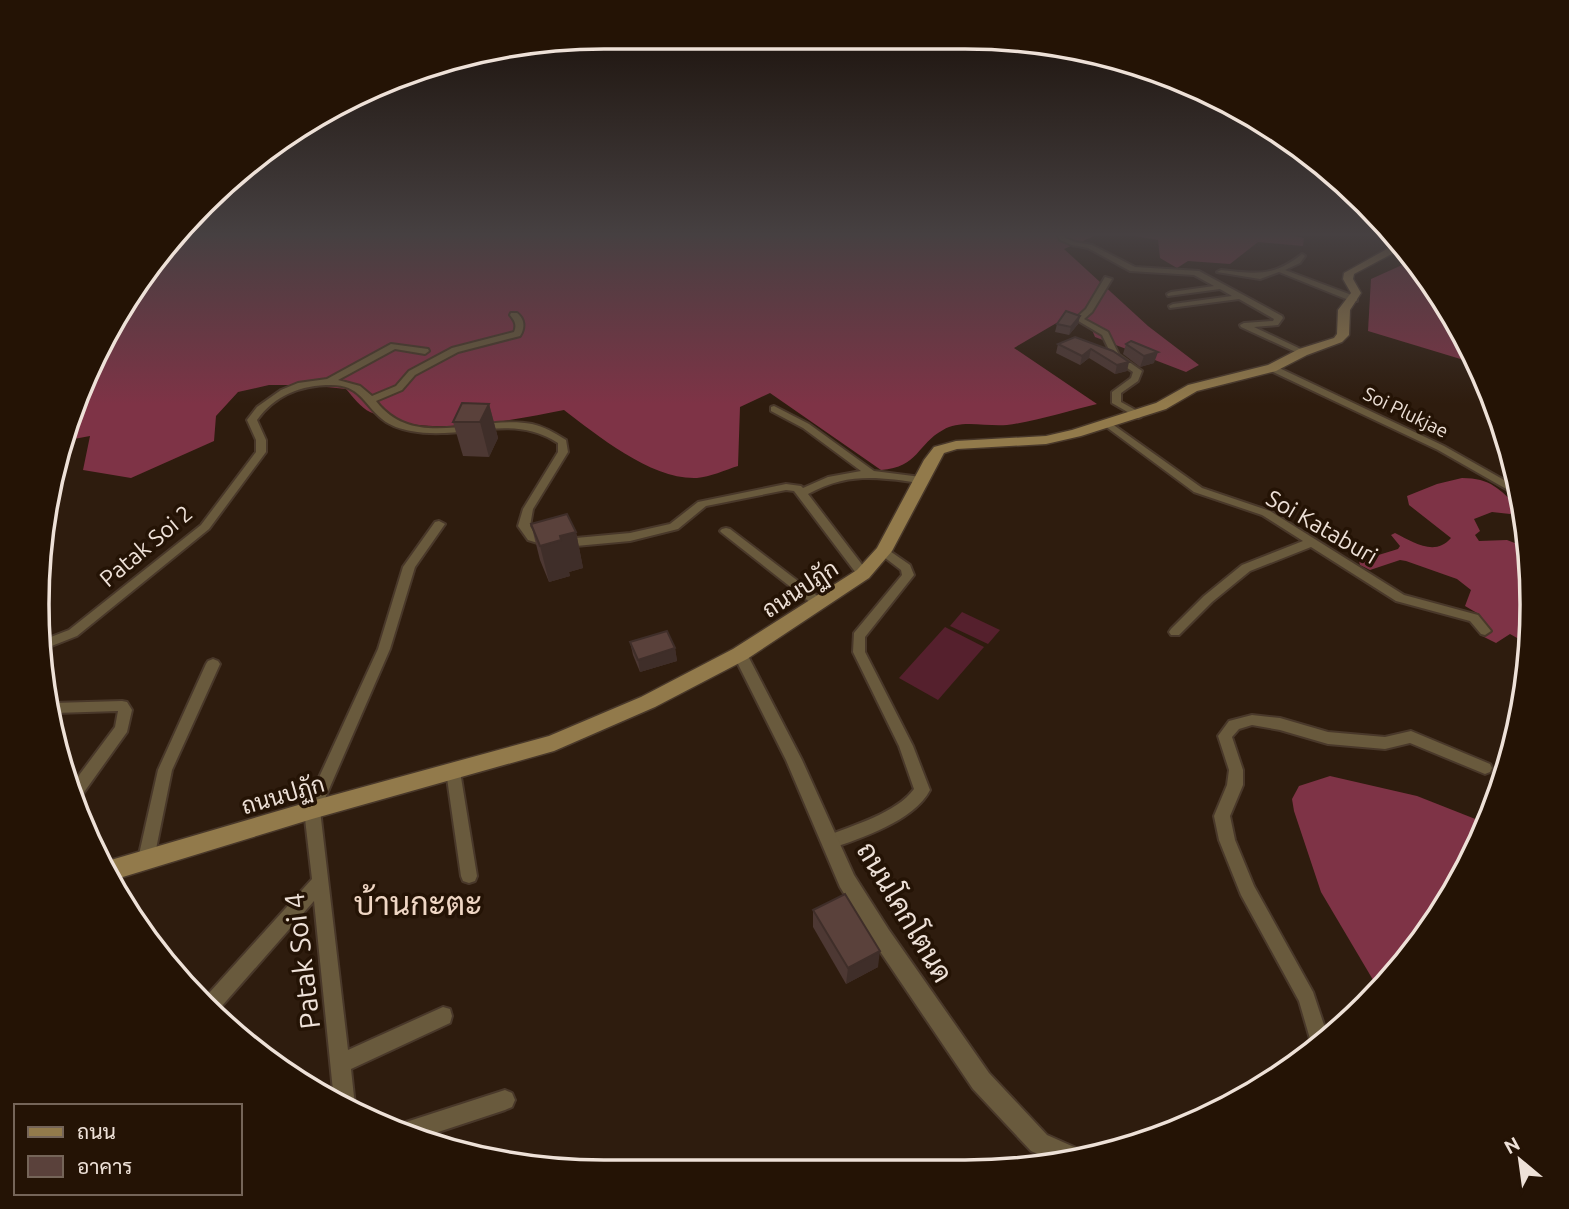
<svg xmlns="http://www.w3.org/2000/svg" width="1569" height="1209" viewBox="0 0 1569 1209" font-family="Ubuntu,Sarabun,sans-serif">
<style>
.green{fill:#55202d}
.forest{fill:#7e3346}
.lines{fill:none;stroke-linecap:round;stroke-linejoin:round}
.minor-casing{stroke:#49382a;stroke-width:4}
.tertiary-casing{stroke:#49382a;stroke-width:4}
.secondary-casing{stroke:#49382a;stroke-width:3}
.minor{fill:#695a3d;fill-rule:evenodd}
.tertiary{fill:#695a3d;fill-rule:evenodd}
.secondary{fill:#927a4b;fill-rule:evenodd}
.wall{fill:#4d3833}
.shaded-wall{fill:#3f2e29}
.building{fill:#5a413b;stroke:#3f2e29;stroke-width:2}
.labels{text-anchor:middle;stroke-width:7;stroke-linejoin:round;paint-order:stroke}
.far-street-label{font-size:19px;fill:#eee1d8;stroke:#241305}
.street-label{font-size:23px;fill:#eee1d8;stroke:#241305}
.near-street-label{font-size:28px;fill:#eee1d8;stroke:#241305}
.near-quarter-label{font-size:32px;fill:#efd6c4;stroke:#241305}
.rim{fill:none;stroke:#eee1d8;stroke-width:3.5}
</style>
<rect width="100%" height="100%" fill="#2e1c0e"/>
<g class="green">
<polygon points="962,612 1000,630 988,644 950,626"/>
<polygon points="945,627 984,647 938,700 899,678"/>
</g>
<g class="forest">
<path d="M179,235H1097L1064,249L1148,326L1199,365L1186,372L1095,337L1089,323L1065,318L1014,348L1097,404C1068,411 1037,421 1007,425C986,427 961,419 943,430C917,444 919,467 881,470L770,393L740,407L738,466C725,470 710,477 697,478C652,480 598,436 564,410C508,421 424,439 370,412C361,408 353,397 346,389L307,385H269L238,392L216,416L214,441L131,478L83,470L90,436L63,441L113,321Z"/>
<polygon points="1129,235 1291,235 1304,238 1303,246 1258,242 1230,264 1188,261 1177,268 1160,258 1158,240"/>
<polygon points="1411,261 1437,289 1477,364 1368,331 1371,279"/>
<path d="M1462,478C1491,478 1499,489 1519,508L1510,514L1492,512L1474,519L1480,531L1475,535L1479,541L1507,540L1520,545L1526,543L1532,605L1528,644L1510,634L1496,643L1482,636L1487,629L1477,613L1465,606L1471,590L1457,579L1406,561L1400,560L1370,570L1360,565L1359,561L1398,549L1400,546L1391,535L1395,533C1413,542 1435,557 1451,538L1409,505L1407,496L1437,484Z"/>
<polygon points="1330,776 1417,796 1488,824 1436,920 1379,990 1321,892 1294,811 1292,799 1299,786"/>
</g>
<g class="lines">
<g class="minor-casing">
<g id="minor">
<polygon points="1058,235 1064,235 1065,238 1075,242 1092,245 1135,267 1199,271 1282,316 1283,318 1278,325 1254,327 1307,352 1300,354 1241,327 1240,325 1244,323 1273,321 1274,319 1239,299 1170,308 1169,306 1173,304 1232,296 1220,289 1168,296 1167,294 1171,292 1214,286 1194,275 1130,271 1088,248 1072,245 1060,240"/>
<path d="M1302,254L1305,256L1300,263L1285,270L1357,297V301H1351L1279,272L1260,279L1217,272L1221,270C1257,274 1273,277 1302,254Z"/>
<polygon points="1105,277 1112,279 1092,312 1084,319 1108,332 1119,355 1142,371 1138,381 1121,393 1121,402 1141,413 1141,417 1138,418 1112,403 1112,392 1131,378 1133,372 1113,358 1102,335 1075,319 1086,309"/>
<path d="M511,313H517C525,319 525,328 520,336L458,352L415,375L402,390L376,401C415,452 480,414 532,424C545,427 555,433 566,440L568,452L533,509L530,526L536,536L554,540L630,533L670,524L698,502L786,484L801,486L803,488L828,477L861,471L803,428L771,411V407L774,406L809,424L874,471L921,477L926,480L921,483C879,477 847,472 808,494L867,571L869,574L867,577H859L794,491L786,490L706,506L678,529L630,541L554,548L528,540L518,526L523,509L558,452V443C511,412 463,441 411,431C401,429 390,426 382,419C363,403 360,385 331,385C301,385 275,395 257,420L266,440V452L209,529L77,636L44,649L43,640L69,630L201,525L256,452V440L247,420L257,407L281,390L298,383L327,379L391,344L428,349L429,351L425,354L395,349L338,380L360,386L372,396L396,386L409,371L452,348L514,332C517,325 515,321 510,315Z"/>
<polygon points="1269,366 1275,366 1444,446 1520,489 1522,498 1438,450 1269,370"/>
<polygon points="1108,421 1202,488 1270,511 1404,595 1478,615 1491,631 1485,635 1481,634 1470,621 1396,601 1311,547 1250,571 1212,602 1179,635 1171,635 1169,632 1171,629 1204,596 1242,565 1303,541 1262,515 1194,492 1105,426 1103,424"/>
<polygon points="439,521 445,524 415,567 390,649 320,810 348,1050 443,1007 450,1009 452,1016 450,1023 351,1069 355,1106 353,1111 334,1101 314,901 214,1015 200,1003 312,879 304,810 378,649 403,567 435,522"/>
<polygon points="726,528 730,529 824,601 826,604 824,607 816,607 722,533 720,531 722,529"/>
<path d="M884,547L910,565L914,575L865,637V652L913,746L930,790C914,821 861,838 830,849L824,847L822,842L824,837C851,826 897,813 914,789L899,746L853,652L854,633L902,575L901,570L880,554L878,551L880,548Z"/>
<polygon points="213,659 218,661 220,664 172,770 154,859 152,864 146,866 140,864 138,859 158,770 206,664 208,661"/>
<polygon points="122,701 127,702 132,710 127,732 77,802 75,803 68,790 115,727 118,711 55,713 53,703"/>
<polygon points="1252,715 1280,718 1328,732 1385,737 1411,731 1490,764 1492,768 1490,772 1485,774 1410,743 1385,749 1328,744 1280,730 1252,725 1239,729 1232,737 1243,770 1243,785 1230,816 1235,840 1254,886 1313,992 1328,1037 1313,1049 1299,1001 1241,895 1219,840 1214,816 1227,785 1229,770 1218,736 1229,721"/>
<polygon points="453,765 458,767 460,771 477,876 475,881 469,883 463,881 461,876 446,771 448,767"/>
<polygon points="505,1090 512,1093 515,1100 512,1107 505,1110 420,1138 394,1131 396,1126 403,1123"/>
</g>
</g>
<g class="tertiary-casing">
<polygon id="tertiary" points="740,649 745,650 747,654 802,760 854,875 889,930 989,1073 1047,1135 1083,1151 1086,1156 1057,1163 1031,1151 973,1089 875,944 840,887 786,760 733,654 735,650"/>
</g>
<g class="secondary-casing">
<polygon id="secondary" points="1394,245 1399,250 1354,274 1353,279 1361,293 1350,310 1349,335 1342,342 1307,355 1276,371 1197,391 1166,409 1081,436 1046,444 957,449 944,453 892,551 869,578 747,659 655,707 554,751 312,819 113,880 104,862 312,801 549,736 641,697 733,649 857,570 877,548 924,460 934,447 956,441 1046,436 1072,430 1156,403 1188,385 1268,365 1299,349 1334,338 1337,334 1338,310 1351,293 1343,279 1344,273"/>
</g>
<use href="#minor" class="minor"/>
<use href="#tertiary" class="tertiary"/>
<use href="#secondary" class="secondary"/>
</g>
<g class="wall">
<polygon points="1080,316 1078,324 1069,335 1055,332 1057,324"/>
<polygon points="1075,337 1127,371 1115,374 1089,358 1080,365 1056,353 1058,344"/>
<polygon points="1126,344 1154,363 1140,367 1123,354"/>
<polygon points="489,404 498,438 489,457 463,456 453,422"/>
<polygon points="531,524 576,532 583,568 569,572 570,576 549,582 540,560"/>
<polygon points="630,642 675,648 677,661 640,672 633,655"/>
<polygon points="813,910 878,967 846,984 813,927"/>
</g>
<g class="shaded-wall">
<polygon points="1080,316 1078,324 1069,335 1071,327"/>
<polygon points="1091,349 1089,358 1080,365 1082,356"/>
<polygon points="1158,352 1154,363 1140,367 1144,356"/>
<polygon points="1129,362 1127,371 1115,374 1117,365"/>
<polygon points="489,404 498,438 489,457 480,422"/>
<polygon points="576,532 583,568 569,572 570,576 549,582 540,546 560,536"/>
<polygon points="675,648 677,661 640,672 638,660"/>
<polygon points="880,951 878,967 846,984 848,968"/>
</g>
<g class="building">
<polygon points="1066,311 1080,316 1071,327 1057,324"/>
<polygon points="1075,337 1113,351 1129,362 1117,365 1091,349 1082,356 1058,344"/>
<polygon points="1131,341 1158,352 1144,356 1126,344"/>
<polygon points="462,403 489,404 480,422 453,422"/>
<polygon points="567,514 576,532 560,536 561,540 540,546 531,524"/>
<polygon points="667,631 675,648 638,660 630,642"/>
<polygon points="845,894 880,951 848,968 813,910"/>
</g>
<linearGradient id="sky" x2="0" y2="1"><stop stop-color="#190f08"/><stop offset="0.58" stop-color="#464041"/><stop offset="1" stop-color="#464041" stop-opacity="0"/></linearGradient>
<rect width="1569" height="404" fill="url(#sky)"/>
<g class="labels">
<g class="far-street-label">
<text transform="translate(1406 412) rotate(26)" y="7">Soi Plukjae</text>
</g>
<g class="street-label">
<text transform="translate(1322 527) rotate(30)" y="8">Soi Kataburi</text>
<text transform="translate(146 546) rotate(-40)" y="8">Patak Soi 2</text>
<text transform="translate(800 589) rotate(-33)" y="8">ถนนปฏัก</text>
<text transform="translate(283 795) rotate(-16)" y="8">ถนนปฏัก</text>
</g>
<g class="near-street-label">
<text transform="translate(905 912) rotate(59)" y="10">ถนนโคกโตนด</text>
<text transform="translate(302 961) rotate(-97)" y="10">Patak Soi 4</text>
</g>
<g class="near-quarter-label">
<text x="418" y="915">บ้านกะตะ</text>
</g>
</g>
<path d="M0 0H1569V1209H0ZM604 49H965A555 555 0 0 1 1520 604V605A555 555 0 0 1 965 1160H604A555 555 0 0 1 49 605V604A555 555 0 0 1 604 49Z" fill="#241305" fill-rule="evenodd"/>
<path class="rim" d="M604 49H965A555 555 0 0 1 1520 604V605A555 555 0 0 1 965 1160H604A555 555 0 0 1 49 605V604A555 555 0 0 1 604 49Z"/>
<rect x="14" y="1104" width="228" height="91" fill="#241305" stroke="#756559" stroke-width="2"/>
<rect x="28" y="1127" width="35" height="10" fill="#927a4b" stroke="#756559" stroke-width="2"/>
<text x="77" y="1139" font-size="21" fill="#eee1d8">ถนน</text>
<rect x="28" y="1156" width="35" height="21" fill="#5a413b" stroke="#756559" stroke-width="2"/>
<text x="77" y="1174" font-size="21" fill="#eee1d8">อาคาร</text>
<g transform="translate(1520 1160) rotate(331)" stroke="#241305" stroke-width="5" paint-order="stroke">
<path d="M0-5L12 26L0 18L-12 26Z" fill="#eee1d8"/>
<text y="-10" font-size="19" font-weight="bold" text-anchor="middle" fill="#eee1d8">N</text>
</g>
</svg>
